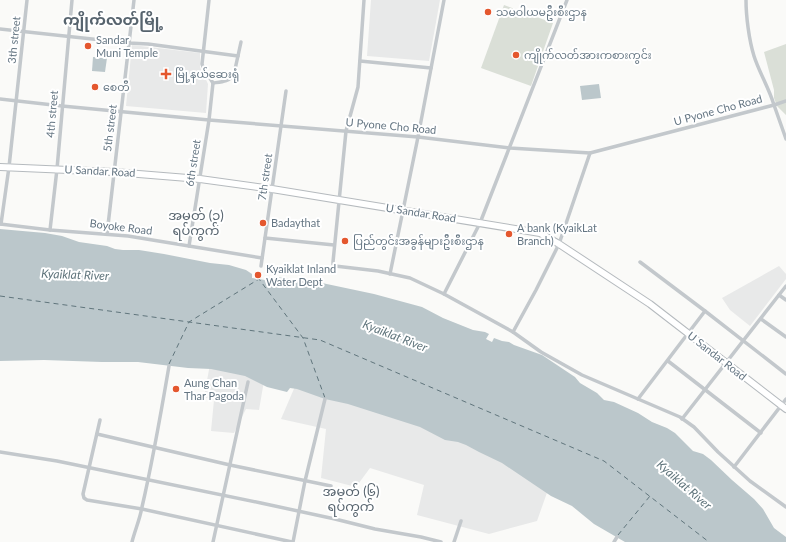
<svg xmlns="http://www.w3.org/2000/svg" width="786" height="542" viewBox="0 0 786 542" font-family="Lato,'Noto Sans Myanmar',sans-serif">
<style>
.built{fill:#e8e9e9}
.green{fill:#dadfd7}
.water{fill:#bbc7cb}
.lines{fill:none;stroke-linecap:round;stroke-linejoin:round}
.ferry{stroke:#60757c;stroke-width:1;stroke-dasharray:5 4;stroke-linecap:butt}
.primary-casing{stroke:#b5babe;stroke-width:8}
.street{stroke:#c3c8cc;stroke-width:3.5}
.primary{stroke:#fff;stroke-width:6}
.poi-dot{fill:#e4572e;stroke:#fff;stroke-width:1.5}
.labels{text-anchor:middle;stroke-width:4;stroke-linejoin:round;paint-order:stroke}
.poi-label{font-size:11px;fill:#657683;stroke:#fff;text-anchor:start}
.street-label{font-size:11px;fill:#657683;stroke:#fff}
.water-label{font-size:12px;font-style:italic;fill:#60757c;stroke:#fff}
.quarter-label{font-size:13px;fill:#57646e;stroke:#fff}
.district-label{font-size:15px;font-weight:bold;fill:#57646e;stroke:#fff}
</style>
<rect width="100%" height="100%" fill="#fafaf8"/>
<g class="built">
<polygon points="371,0 440,0 429,61 367,56"/>
<polygon points="132,45 200,53 200,67 208,84 206,113 126,106"/>
<polygon points="779,266 786,274 786,279 750,326 730,310 722,298"/>
<polygon points="210,364 264,381 259,410 246,409 234,433 211,431 214,400 204,397"/>
<polygon points="296,384 496,445 549,487 537,521 489,534 417,515 424,485 370,468 356,487 321,478 326,429 281,419"/>
</g>
<g class="green">
<polygon points="504,5 553,23 531,86 481,68"/>
<polygon points="786,44 786,115 777,106 774,98 774,90 764,52"/>
</g>
<g class="water">
<polygon points="93,57 107,58 105,72 92,71"/>
<polygon points="599,84 601,98 582,100 580,86"/>
<polygon points="0,229 45,233 62,236 79,242 107,246 115,249 123,250 139,250 164,254 210,263 229,265 246,270 252,274 252,278 265,280 266,277 276,277 322,283 374,294 422,307 443,318 473,330 485,332 489,334 486,339 492,342 494,338 502,341 509,342 514,345 542,355 575,377 580,383 597,393 604,400 614,402 638,413 652,422 667,428 675,433 693,451 703,454 711,460 732,480 754,499 763,509 774,528 786,537 786,542 625,542 594,524 572,506 551,496 502,463 479,452 466,445 458,442 445,440 420,427 348,404 325,399 297,389 290,388 287,392 267,387 245,376 211,369 188,368 138,362 102,362 44,360 0,361"/>
</g>
<g class="lines">
<g class="ferry">
<polyline points="0,296 320,340 604,461 709,542"/>
<polyline points="169,364 189,322 259,279 303,338 325,398"/>
<polyline points="618,535 650,496"/>
</g>
<g class="primary-casing">
<polyline id="primary" points="0,167 114,172 200,179 272,189 540,233 559,244 650,304 786,409"/>
</g>
<g class="street">
<polyline points="209,0 202,64 203,67 213,83"/>
<polyline points="364,0 358,87 346,131 333,262 333,265 335,266 378,271 410,278 444,294 513,332 541,352 582,375 680,417 694,427 718,452 750,481 786,507"/>
<path d="M746,0C746,16 749,40 754,56C759,72 769,88 774,105L786,101"/>
<polyline points="0,29 129,43 148,44 238,56"/>
<polyline points="360,61 431,68"/>
<path d="M213,83C220,82 230,82 234,74L241,42"/>
<polyline points="0,99 62,106 209,120 418,137 510,148 590,153 774,105 786,139"/>
<polyline points="0,224 50,230 128,236 262,258"/>
<polyline points="1,224 9,167 27,0"/>
<polyline points="50,230 57,169 72,0"/>
<polyline points="107,234 134,0"/>
<polyline points="265,238 334,245"/>
<polyline points="189,246 209,120 213,83"/>
<polyline points="640,262 705,311 786,374"/>
<polyline points="261,266 286,91"/>
<polyline points="390,274 418,137 444,0"/>
<polyline points="444,294 480,223 567,0"/>
<polyline points="779,295 786,300"/>
<polyline points="761,319 786,337"/>
<polyline points="513,332 536,290 559,244 590,153"/>
<polyline points="668,361 761,433"/>
<polyline points="638,399 705,311"/>
<polyline points="682,419 786,286"/>
<polyline points="100,420 83,494 84,498 87,500 142,509 292,542"/>
<polyline points="97,434 230,465 331,486"/>
<polyline points="0,452 57,461 261,503 335,519 375,529 421,537 441,542"/>
<polyline points="734,467 786,399"/>
<path d="M132,542C135,530 140,519 142,507C153,460 161,413 169,366"/>
<polyline points="213,542 248,382"/>
<polyline points="293,542 305,481 325,399"/>
<polyline points="454,542 461,521"/>
<polyline points="614,542 617,537"/>
</g>
<use href="#primary" class="primary"/>
</g>
<g class="poi-dot">
<circle cx="488" cy="12" r="4"/>
<circle cx="88" cy="46" r="4"/>
<circle cx="516" cy="55" r="4"/>
<path d="M164 68h4v4h4v4h-4v4h-4v-4h-4v-4h4z"/>
<circle cx="95" cy="87" r="4"/>
<circle cx="263" cy="223" r="4"/>
<circle cx="509" cy="234" r="4"/>
<circle cx="345" cy="241" r="4"/>
<circle cx="258" cy="275" r="4"/>
<circle cx="176" cy="389" r="4"/>
</g>
<g class="labels">
<g class="poi-label">
<text x="496" y="16">သမဝါယမဦးစီးဌာန</text>
<text x="96" y="44">Sandar<tspan x="96" dy="13">Muni Temple</tspan></text>
<text x="524" y="59">ကျိုက်လတ်အားကစားကွင်း</text>
<text x="175" y="78">မြို့နယ်ဆေးရုံ</text>
<text x="103" y="91">စေတီ</text>
<text x="271" y="227">Badaythat</text>
<text x="517" y="232">A bank (KyaikLat<tspan x="517" dy="13">Branch)</tspan></text>
<text x="353" y="245">ပြည်တွင်းအခွန်များဦးစီးဌာန</text>
<text x="266" y="273">Kyaiklat Inland<tspan x="266" dy="13">Water Dept</tspan></text>
<text x="184" y="387">Aung Chan<tspan x="184" dy="13">Thar Pagoda</tspan></text>
</g>
<g class="street-label">
<text transform="translate(14 40) rotate(-84)" y="4">3th street</text>
<text transform="translate(718 110) rotate(-15)" y="4">U Pyone Cho Road</text>
<text transform="translate(52 114) rotate(-85)" y="4">4th street</text>
<text transform="translate(391 126) rotate(5)" y="4">U Pyone Cho Road</text>
<text transform="translate(110 128) rotate(-83)" y="4">5th street</text>
<text transform="translate(193 163) rotate(-81)" y="4">6th street</text>
<text transform="translate(100 171) rotate(3)" y="4">U Sandar Road</text>
<text transform="translate(265 177) rotate(-82)" y="4">7th street</text>
<text transform="translate(421 213) rotate(9)" y="4">U Sandar Road</text>
<text transform="translate(121 227) rotate(7)" y="4">Boyoke Road</text>
<text transform="translate(717 356) rotate(38)" y="4">U Sandar Road</text>
</g>
<g class="water-label">
<text transform="translate(75 275) rotate(2)" y="4">Kyaiklat River</text>
<text transform="translate(395 336) rotate(21)" y="4">Kyaiklat River</text>
<text transform="translate(684 485) rotate(41)" y="4">Kyaiklat River</text>
</g>
<g class="quarter-label">
<text x="196" y="220">အမှတ် (၃)<tspan x="196" dy="15">ရပ်ကွက်</tspan></text>
<text x="351" y="496">အမှတ် (၆)<tspan x="351" dy="15">ရပ်ကွက်</tspan></text>
</g>
<g class="district-label">
<text x="113" y="25">ကျိုက်လတ်မြို့</text>
</g>
</g>
</svg>
